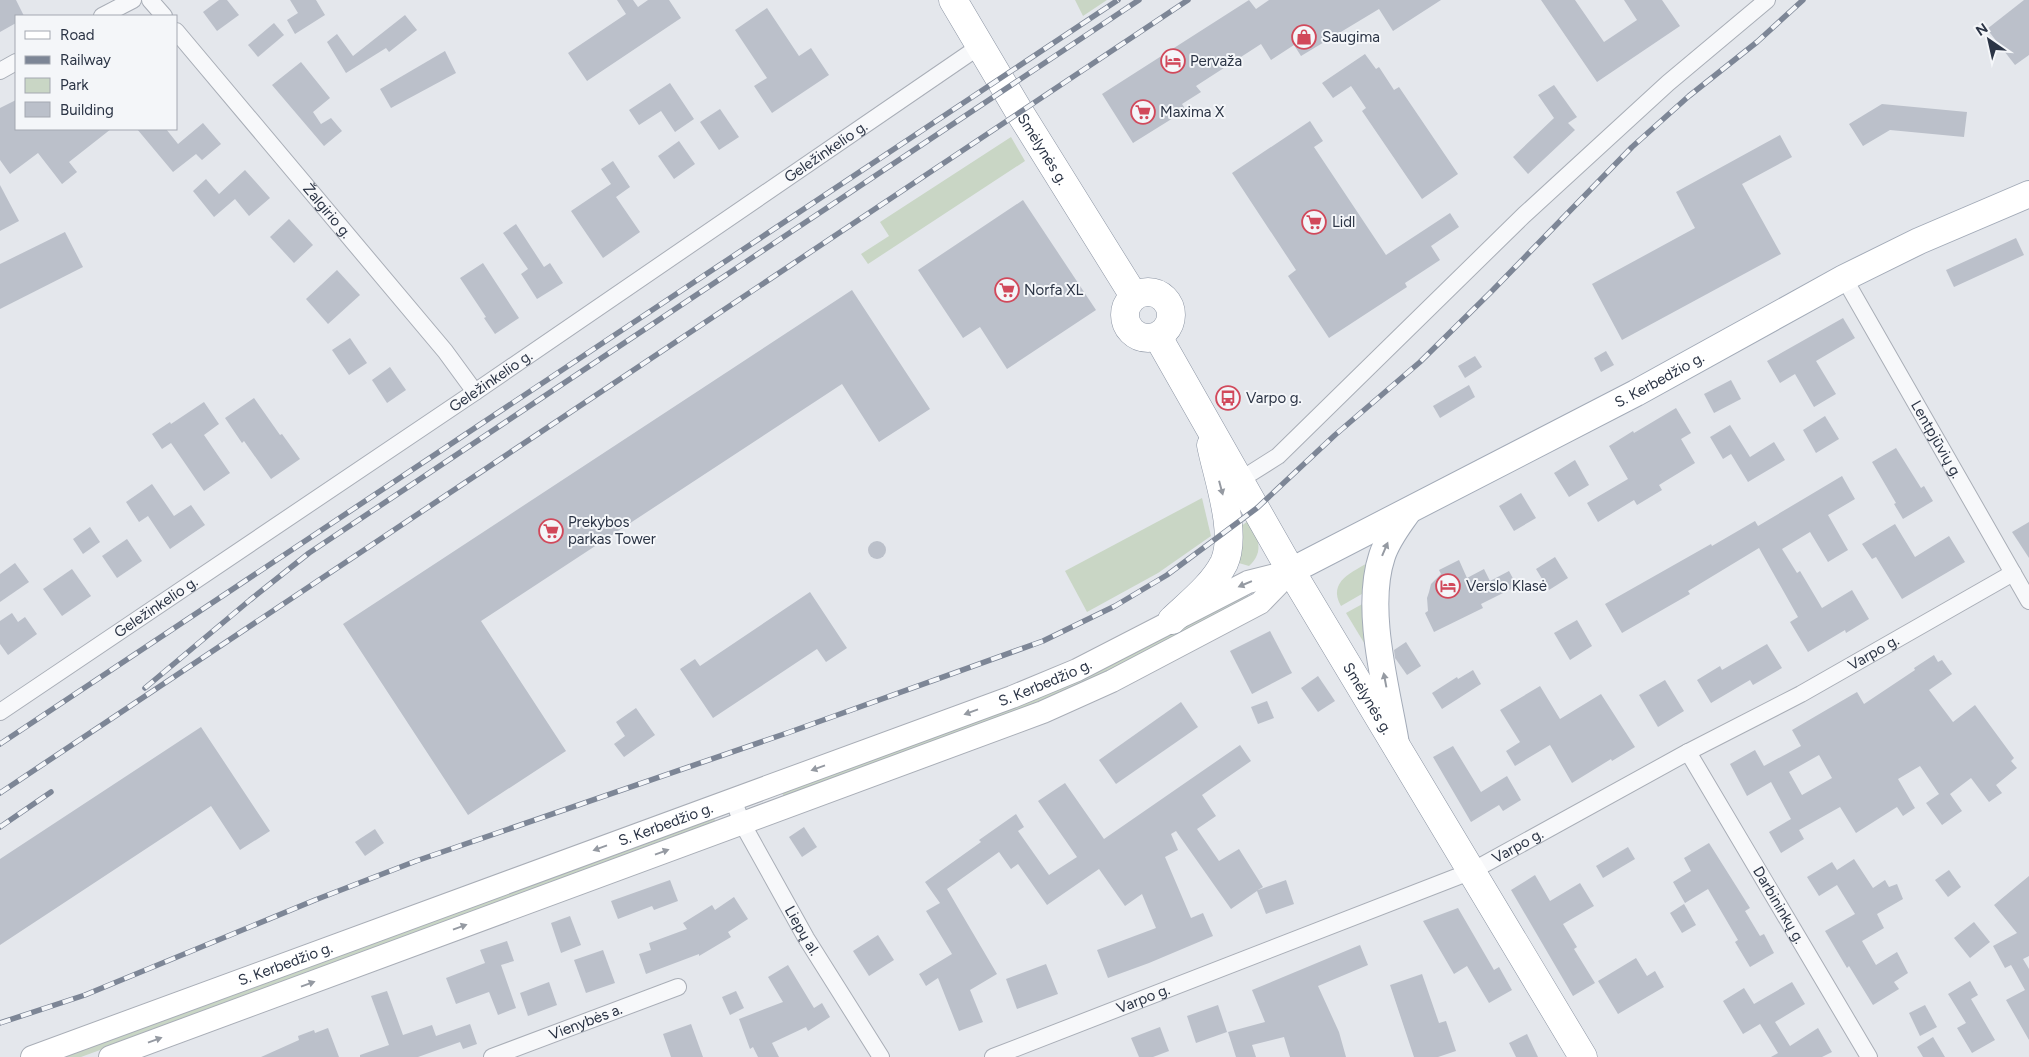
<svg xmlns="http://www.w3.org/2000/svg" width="2029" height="1057" viewBox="0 0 2029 1057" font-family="Figtree,sans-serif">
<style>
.green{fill:#c9d6c5}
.building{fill:#bbc0ca;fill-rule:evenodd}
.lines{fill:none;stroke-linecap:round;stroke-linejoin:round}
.street-casing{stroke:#a9aeb7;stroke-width:18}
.secondary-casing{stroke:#a9aeb7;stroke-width:24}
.primary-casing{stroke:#a3abb8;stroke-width:28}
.highway-casing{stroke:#8b94a3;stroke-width:29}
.street{stroke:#f7f8fa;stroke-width:16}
.secondary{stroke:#fff;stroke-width:22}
.primary{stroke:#fff;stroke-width:26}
.highway{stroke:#fff;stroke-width:28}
.rail-casing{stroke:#7d8696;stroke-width:5.5}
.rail{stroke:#f4f6f9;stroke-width:4;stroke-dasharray:11;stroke-linecap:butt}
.oneway{fill:#959aa2}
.labels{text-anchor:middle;stroke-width:4;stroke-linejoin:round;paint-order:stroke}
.poi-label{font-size:15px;fill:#2b3445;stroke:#f4f6f9;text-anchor:start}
.street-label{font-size:15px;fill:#2b3445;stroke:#f4f6f9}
</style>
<rect width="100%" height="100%" fill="#e4e7ec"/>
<g class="green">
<polygon points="1075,0 1107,0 1083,16"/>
<polygon points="1011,137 1025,161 868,264 861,254 889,236 880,222"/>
<polygon points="1202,498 1211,536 1158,573 1087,612 1065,571"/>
<path d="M1248,521C1258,537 1265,551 1249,566L1232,561L1236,530Z"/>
<path d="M1371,561L1367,591L1341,606C1327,581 1353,572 1371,561Z"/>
<polygon points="1246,593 1250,598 1072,689 785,800 782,792"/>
<polygon points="1366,602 1372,656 1346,613"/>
<polygon points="714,818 716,823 714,825 81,1057 59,1057"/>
</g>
<g class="building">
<polygon points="0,0 16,0 24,16 16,16 16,23 0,32"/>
<polygon points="219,0 227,0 239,15 217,31 203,12"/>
<polygon points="290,0 316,0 325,15 295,34 287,20 298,13"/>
<polygon points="617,0 633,0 638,7 648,0 669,0 681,18 587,81 568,53 626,14"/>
<polygon points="1249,0 1256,9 1269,0 1441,0 1393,31 1379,9 1301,56 1294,45 1271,60 1261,44 1196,86 1201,92 1182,104 1186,110 1133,143 1102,94"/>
<polygon points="1541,0 1575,0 1604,42 1637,20 1624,0 1662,0 1680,26 1597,82"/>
<polygon points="2024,0 2029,0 2029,55 2015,65 1987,29"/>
<polygon points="767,8 799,56 811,48 829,75 772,113 754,86 767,78 735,30"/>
<polygon points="405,15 417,30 389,52 386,48 346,73 327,42 337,34 353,56"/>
<polygon points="274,23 284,35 258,57 248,45"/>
<polygon points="445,51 456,73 391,108 380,89"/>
<polygon points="1365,54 1376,69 1379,67 1394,90 1399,87 1458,174 1422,199 1362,111 1366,108 1351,86 1333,98 1322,83"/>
<polygon points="301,62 330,98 313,112 321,124 331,118 342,131 324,146 272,85"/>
<polygon points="670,83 694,119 675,132 661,111 639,125 629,110"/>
<polygon points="1554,85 1577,117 1568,123 1575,130 1528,174 1513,157 1554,118 1538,95"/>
<polygon points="16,100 16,129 111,129 69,162 77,172 62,184 38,153 10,174 0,160 0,108"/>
<polygon points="1882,104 1967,112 1964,137 1890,130 1863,146 1849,124"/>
<polygon points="720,109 739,137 719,150 700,122"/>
<polygon points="1310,121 1323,141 1314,147 1386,255 1450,213 1459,227 1431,246 1440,260 1405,283 1407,287 1329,338 1288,276 1296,270 1232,173"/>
<polygon points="203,123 221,144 202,160 196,154 173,172 137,129 166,129 178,144"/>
<polygon points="1780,135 1792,157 1742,184 1781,254 1622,340 1592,284 1695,228 1676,192"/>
<polygon points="679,141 695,164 674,179 658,156"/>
<polygon points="613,161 630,187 616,197 640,232 603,258 571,211 611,184 601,169"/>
<polygon points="245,170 270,198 249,216 235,199 214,217 193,191 206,179 219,194"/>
<polygon points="0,185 19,221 0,231"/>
<polygon points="1023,200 1096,310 1007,369 980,327 963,338 918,270"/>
<polygon points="289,219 313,245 294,263 270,237"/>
<polygon points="516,224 544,267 550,263 563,283 537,299 521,274 528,269 503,233"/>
<polygon points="65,232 83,267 0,309 0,264"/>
<polygon points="2016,238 2024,255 1954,287 1946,270"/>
<polygon points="483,263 519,318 495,334 484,318 486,317 460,278"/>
<polygon points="337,270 360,295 328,324 306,299"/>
<polygon points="852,290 930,409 879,442 842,384 481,621 566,751 468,815 343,624"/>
<polygon points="1843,318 1855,338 1816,361 1836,394 1814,407 1795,374 1780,383 1767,361"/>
<polygon points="350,338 367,363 349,375 332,350"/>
<polygon points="1606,351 1614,365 1601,372 1594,358"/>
<polygon points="1475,356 1482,367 1465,378 1458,366"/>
<polygon points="390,367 406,390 387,403 372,380"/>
<polygon points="1731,380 1741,399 1714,413 1704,394"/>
<polygon points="1469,385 1475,397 1440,418 1433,406"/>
<polygon points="254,398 280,435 282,434 300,459 271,479 244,441 242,443 225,418"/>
<polygon points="204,402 219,424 204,435 230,473 204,491 171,443 162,449 152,434 170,422 171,424"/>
<polygon points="1676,408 1691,433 1681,439 1695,463 1659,485 1662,490 1637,505 1634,500 1598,522 1587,503 1628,479 1609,446 1633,431 1634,433"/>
<polygon points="1825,416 1839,439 1816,453 1803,430"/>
<polygon points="1730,425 1750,457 1774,442 1785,460 1748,482 1731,454 1723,459 1710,437"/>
<polygon points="1896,448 1921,488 1924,486 1933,501 1903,519 1894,504 1896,503 1872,462"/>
<polygon points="1575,460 1589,485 1569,497 1554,473"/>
<polygon points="1842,476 1855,499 1828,515 1848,550 1828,562 1810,532 1782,549 1797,573 1800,571 1822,608 1852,590 1869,619 1846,633 1845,630 1808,652 1790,622 1798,617 1759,548 1688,591 1690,594 1622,633 1605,604 1711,544 1712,546 1755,521 1758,526"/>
<polygon points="152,484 174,516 191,505 205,525 170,549 148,516 139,522 126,502"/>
<polygon points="1521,493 1536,518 1514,531 1499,506"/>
<polygon points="2029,522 2029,558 2012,532"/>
<polygon points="1895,524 1915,557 1949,536 1965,562 1902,599 1876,557 1872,559 1862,544"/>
<polygon points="90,527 100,542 83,554 73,539"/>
<polygon points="127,539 142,561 117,578 102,556"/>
<circle cx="877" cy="550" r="9"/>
<polygon points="1555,557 1568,578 1549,590 1536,569"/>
<polygon points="1459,560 1467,578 1484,569 1490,581 1509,571 1517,586 1481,604 1483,608 1434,632 1425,613 1428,611 1427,598 1429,592 1431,584 1441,574 1439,570"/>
<polygon points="15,563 29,582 0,602 0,574"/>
<polygon points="72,569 91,596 62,616 43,589"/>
<polygon points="810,592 847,648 826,662 817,649 713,718 680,669 695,659 700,666"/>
<polygon points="12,613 18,622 25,617 37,634 8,655 0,644 0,621"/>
<polygon points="1577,620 1592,646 1570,660 1554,633"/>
<polygon points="1270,631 1292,673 1252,694 1230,651"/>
<polygon points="1406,642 1421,666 1407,675 1395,658 1394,650"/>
<polygon points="1767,644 1782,668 1753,685 1750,680 1711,703 1697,680 1720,666 1722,670"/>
<path d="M1934,655L1938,662L1942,660L1952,674L1929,690L1953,722L1975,705L2014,758L2011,761L2017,768L1996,785L2002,793L1989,802L1971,778L1950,794L1962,811L1942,825L1926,803L1939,794L1920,766L1898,779L1915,808L1903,816L1897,807L1856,833L1840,807L1799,830L1804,839L1781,853L1769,832L1791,819L1771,782L1747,796L1730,764L1755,750L1764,766L1801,746L1792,730L1857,692L1864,704L1915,670L1914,668ZM1819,755L1832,778L1802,795L1789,772Z"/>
<polygon points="1473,670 1481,684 1442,709 1432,693 1457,677 1458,679"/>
<polygon points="1318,676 1335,701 1318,712 1301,688"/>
<polygon points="1665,680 1684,711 1658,727 1639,695"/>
<polygon points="1540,686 1560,719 1601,694 1635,747 1612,761 1611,759 1572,783 1550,745 1515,766 1506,751 1520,742 1500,710"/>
<polygon points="1267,701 1274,718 1258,724 1251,707"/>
<polygon points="1181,702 1198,727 1116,784 1099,760"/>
<polygon points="636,708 655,735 624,757 614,744 625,736 616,722"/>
<polygon points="201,727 270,831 240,850 211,806 0,945 0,859"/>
<polygon points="1240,745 1251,761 1202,795 1216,816 1197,829 1219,861 1239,849 1263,887 1258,890 1286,880 1294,904 1266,914 1257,891 1231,909 1176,831 1171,834 1178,850 1165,857 1191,918 1203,913 1213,936 1149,963 1108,978 1097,950 1156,928 1142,894 1125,906 1099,869 1047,905 1018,864 1011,869 999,852 947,889 997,974 970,990 983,1022 959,1031 938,978 926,986 919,974 952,954 926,911 940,903 925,882 981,842 979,840 1016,814 1024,827 1018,831 1049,875 1077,857 1038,801 1065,783 1104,839"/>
<polygon points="1453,746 1481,792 1507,776 1521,800 1503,811 1499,805 1471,822 1433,757"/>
<polygon points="804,827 817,847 802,857 789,837"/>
<polygon points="375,829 384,843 365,856 355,842"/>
<polygon points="1709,843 1750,908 1745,911 1760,936 1764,934 1774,953 1750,967 1735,942 1738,940 1708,889 1685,903 1673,882 1691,871 1684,858"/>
<polygon points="1628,847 1635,859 1603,878 1596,866"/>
<polygon points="1854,859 1873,888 1885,880 1889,887 1897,884 1903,899 1877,914 1884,928 1862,941 1876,965 1897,952 1908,973 1894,982 1899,989 1873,1005 1849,966 1847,968 1825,931 1855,914 1837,885 1819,896 1807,877 1832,862 1837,870"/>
<polygon points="1949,870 1961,887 1948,897 1935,880"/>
<polygon points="1535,875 1550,901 1580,883 1594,906 1563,924 1577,947 1574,949 1595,983 1573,996 1511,890"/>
<polygon points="2029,876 2029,956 2023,959 2029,969 2029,1040 2006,1000 2025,990 2011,965 2005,968 1993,946 2017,933 1994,905"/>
<polygon points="670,880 678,901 654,910 652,906 618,919 611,901"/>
<polygon points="734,897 748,919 728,932 731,937 699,956 699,954 646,974 639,954 651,950 649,943 687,929 683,923 712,905 715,910"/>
<polygon points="1684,904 1696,925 1682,933 1670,913"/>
<polygon points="1458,908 1494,970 1499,967 1512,990 1489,1003 1467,966 1454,974 1423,921"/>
<polygon points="570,916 581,945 561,953 551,923"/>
<polygon points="1974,922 1990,942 1970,958 1954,938"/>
<polygon points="878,935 894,960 869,976 853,951"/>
<polygon points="507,941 514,961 501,965 516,1008 498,1015 489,992 456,1004 446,978 485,963 480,950"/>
<polygon points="1360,945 1368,965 1318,986 1339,1032 1346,1057 1290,1057 1284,1037 1252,1045 1256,1057 1236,1057 1228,1032 1265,1022 1252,990"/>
<polygon points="603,950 615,983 586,993 574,960"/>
<polygon points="1636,958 1647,976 1655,971 1664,987 1618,1014 1598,981"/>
<polygon points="1046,964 1058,994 1017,1009 1006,979"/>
<polygon points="788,965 814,1008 822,1003 830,1017 808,1031 806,1027 772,1043 779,1057 758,1057 753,1047 750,1049 739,1019 783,1002 768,977"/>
<polygon points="1422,974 1439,1023 1446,1021 1456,1051 1438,1057 1414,1057 1390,985"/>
<polygon points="1970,981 1978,995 1971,999 1995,1040 1972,1053 1957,1028 1966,1023 1948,994"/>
<polygon points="549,982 557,1005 528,1016 520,993"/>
<polygon points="1792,982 1805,1004 1775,1022 1790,1046 1818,1028 1832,1052 1822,1057 1771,1057 1778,1053 1760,1024 1743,1034 1723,1001 1744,988 1754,1004"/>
<polygon points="387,991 403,1035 432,1025 436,1036 470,1024 477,1044 463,1049 460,1042 418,1057 360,1057 360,1055 389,1045 371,996"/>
<polygon points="736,991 744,1008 730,1015 722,997"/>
<polygon points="1218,1005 1227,1032 1196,1043 1187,1016"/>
<polygon points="1925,1005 1937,1027 1920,1036 1909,1013"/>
<polygon points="691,1024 703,1057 671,1057 663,1034"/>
<polygon points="1160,1027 1169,1051 1153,1057 1139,1057 1131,1038"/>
<polygon points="328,1028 339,1057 261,1057 299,1040 298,1036 314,1030 315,1033"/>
<polygon points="1527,1034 1538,1057 1516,1057 1509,1043"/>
<polygon points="1933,1037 1945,1057 1923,1057 1917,1047"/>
</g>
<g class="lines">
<g class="street-casing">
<g id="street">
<polyline points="150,0 164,16"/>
<polyline points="102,16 133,0"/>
<path id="s1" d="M176,31L445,351L475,392"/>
<polyline points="0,71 16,62"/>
<path id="s2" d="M1844,278L2029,601"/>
<polyline points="1240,480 1278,456 1524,215 1668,83 1767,0"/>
<path id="s3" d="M0,712L475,392L980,46"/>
<path id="s4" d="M1688,752L1869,1057"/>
<path id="s5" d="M733,799L742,823L806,938L881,1057"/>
<path id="s6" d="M492,1057L678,987"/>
<path id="s7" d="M993,1057L1472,871L1688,752L1801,694L2013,573"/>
</g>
</g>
<g class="secondary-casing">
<g id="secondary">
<path id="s8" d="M32,1057L1012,697L1077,670L1248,582L1291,571"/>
<polyline points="110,1057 1043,712 1112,681 1260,603 1291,571"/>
</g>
</g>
<g class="primary-casing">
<g id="primary">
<path id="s9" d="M1291,571L1636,393L1844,278L1919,241L2029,194"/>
<path d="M1396,744C1387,689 1364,610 1382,556C1387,540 1398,526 1407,513"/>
</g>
</g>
<g class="highway-casing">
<g id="highway">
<path id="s10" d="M953,0L1020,113L1134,296"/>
<circle cx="1148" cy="315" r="23"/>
<path id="s11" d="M1158,337L1291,571L1583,1057"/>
<path d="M1172,620C1190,603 1213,585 1224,563C1238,533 1217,476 1211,445"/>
</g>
</g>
<use href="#street" class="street"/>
<use href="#secondary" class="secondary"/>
<use href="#primary" class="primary"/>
<use href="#highway" class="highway"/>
<g class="rail-casing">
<g id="rail">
<polyline points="145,688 250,600 309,553 1139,0"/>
<polyline points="0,744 1118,0"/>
<polyline points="0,793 1188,0"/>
<polyline points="0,827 51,792"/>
<polyline points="0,1023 85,995 315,900 416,861 790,732 1043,641 1115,606 1167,575 1257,508 1335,435 1420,362 1491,292 1632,147 1689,96 1757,42 1803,0"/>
</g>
</g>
<use href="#rail" class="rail"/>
</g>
<defs><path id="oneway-solid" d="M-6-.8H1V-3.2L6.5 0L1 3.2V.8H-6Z" transform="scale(1.25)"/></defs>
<g class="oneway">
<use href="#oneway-solid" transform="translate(1221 488) rotate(75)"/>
<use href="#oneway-solid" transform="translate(1385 549) rotate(-67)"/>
<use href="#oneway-solid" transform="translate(1245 584) rotate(157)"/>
<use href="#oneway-solid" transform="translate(1385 680) rotate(-101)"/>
<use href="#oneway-solid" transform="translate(971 712) rotate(160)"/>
<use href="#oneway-solid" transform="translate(818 768) rotate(160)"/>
<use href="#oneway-solid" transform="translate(600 848) rotate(160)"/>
<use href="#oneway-solid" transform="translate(662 852) rotate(-20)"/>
<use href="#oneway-solid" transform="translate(460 927) rotate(-20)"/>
<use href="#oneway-solid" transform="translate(308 984) rotate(-20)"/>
<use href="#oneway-solid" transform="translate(155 1040) rotate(-20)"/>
</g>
<defs>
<g id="shop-ring" transform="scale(1.25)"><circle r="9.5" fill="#f4f6f9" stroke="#d1495b" stroke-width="1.5"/><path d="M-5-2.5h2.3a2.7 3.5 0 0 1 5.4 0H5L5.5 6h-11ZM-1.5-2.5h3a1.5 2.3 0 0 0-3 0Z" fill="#d1495b"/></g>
<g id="hotel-ring" transform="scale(1.25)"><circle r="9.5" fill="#f4f6f9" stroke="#d1495b" stroke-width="1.5"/><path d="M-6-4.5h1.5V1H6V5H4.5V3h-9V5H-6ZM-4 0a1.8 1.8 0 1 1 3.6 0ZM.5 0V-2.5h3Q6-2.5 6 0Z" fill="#d1495b"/></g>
<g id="supermarket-ring" transform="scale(1.25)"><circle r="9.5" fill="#f4f6f9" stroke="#d1495b" stroke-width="1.5"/><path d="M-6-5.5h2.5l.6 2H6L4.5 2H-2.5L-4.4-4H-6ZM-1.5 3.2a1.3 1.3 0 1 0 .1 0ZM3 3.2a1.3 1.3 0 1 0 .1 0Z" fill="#d1495b"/></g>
<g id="bus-ring" transform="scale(1.25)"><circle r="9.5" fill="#f4f6f9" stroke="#d1495b" stroke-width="1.5"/><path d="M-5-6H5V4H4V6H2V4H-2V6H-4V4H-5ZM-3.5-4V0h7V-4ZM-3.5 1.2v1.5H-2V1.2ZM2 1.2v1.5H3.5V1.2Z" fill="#d1495b"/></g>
</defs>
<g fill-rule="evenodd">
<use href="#shop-ring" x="1304" y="37"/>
<use href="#hotel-ring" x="1173" y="61"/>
<use href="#supermarket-ring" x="1143" y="112"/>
<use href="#supermarket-ring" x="1314" y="222"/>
<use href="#supermarket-ring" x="1007" y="290"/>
<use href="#bus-ring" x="1228" y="398"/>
<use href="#supermarket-ring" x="551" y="531"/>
<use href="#hotel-ring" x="1448" y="586"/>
</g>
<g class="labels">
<g class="poi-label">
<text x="1322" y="42">Saugima</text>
<text x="1190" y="66">Pervaža</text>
<text x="1160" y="117">Maxima X</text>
<text x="1332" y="227">Lidl</text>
<text x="1024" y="295">Norfa XL</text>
<text x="1246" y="403">Varpo g.</text>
<text x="568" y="527">Prekybos<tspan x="568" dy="17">parkas Tower</tspan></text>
<text x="1466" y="591">Verslo Klasė</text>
</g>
<g class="street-label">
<text dy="5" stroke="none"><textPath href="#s10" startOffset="174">Smėlynės g.</textPath></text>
<text dy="5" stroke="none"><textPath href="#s3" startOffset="998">Geležinkelio g.</textPath></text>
<text dy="5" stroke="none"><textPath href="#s1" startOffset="235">Žalgirio g.</textPath></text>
<text dy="5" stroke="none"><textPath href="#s9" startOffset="415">S. Kerbedžio g.</textPath></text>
<text dy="5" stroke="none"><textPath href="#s3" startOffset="592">Geležinkelio g.</textPath></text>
<text dy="5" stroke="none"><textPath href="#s2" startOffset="186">Lentpjūvių g.</textPath></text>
<text dy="5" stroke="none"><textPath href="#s3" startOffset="188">Geležinkelio g.</textPath></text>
<text dy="5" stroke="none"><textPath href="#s7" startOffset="971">Varpo g.</textPath></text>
<text dy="5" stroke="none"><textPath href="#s8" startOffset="1080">S. Kerbedžio g.</textPath></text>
<text dy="5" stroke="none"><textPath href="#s11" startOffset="418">Smėlynės g.</textPath></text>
<text dy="5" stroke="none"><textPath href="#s8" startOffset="675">S. Kerbedžio g.</textPath></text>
<text dy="5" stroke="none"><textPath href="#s7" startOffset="566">Varpo g.</textPath></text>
<text dy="5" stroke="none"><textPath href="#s4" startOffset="178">Darbininkų g.</textPath></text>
<text dy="5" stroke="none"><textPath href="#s5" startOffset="149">Liepų al.</textPath></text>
<text dy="5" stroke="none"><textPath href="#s8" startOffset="270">S. Kerbedžio g.</textPath></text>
<text dy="5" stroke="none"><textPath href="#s7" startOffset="161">Varpo g.</textPath></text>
<text dy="5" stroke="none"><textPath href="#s6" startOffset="100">Vienybės a.</textPath></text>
</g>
</g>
<rect x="15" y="15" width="162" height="115" fill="#f4f6f9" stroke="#a4a8b1"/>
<rect x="25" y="31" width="25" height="8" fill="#ffffff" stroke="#a4a8b1"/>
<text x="60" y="40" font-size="15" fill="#2b3445">Road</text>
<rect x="25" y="56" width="25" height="8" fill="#7d8696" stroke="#a4a8b1"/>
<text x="60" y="65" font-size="15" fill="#2b3445">Railway</text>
<rect x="25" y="78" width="25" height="15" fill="#c9d6c5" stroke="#a4a8b1"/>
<text x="60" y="90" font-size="15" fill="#2b3445">Park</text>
<rect x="25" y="102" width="25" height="15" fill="#bbc0ca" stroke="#a4a8b1"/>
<text x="60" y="115" font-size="15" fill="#2b3445">Building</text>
<g transform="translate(1989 40) rotate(326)" stroke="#f4f6f9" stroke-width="4" paint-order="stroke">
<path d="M0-4L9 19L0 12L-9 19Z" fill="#2b3445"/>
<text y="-8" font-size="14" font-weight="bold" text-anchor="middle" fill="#2b3445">N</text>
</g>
</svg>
